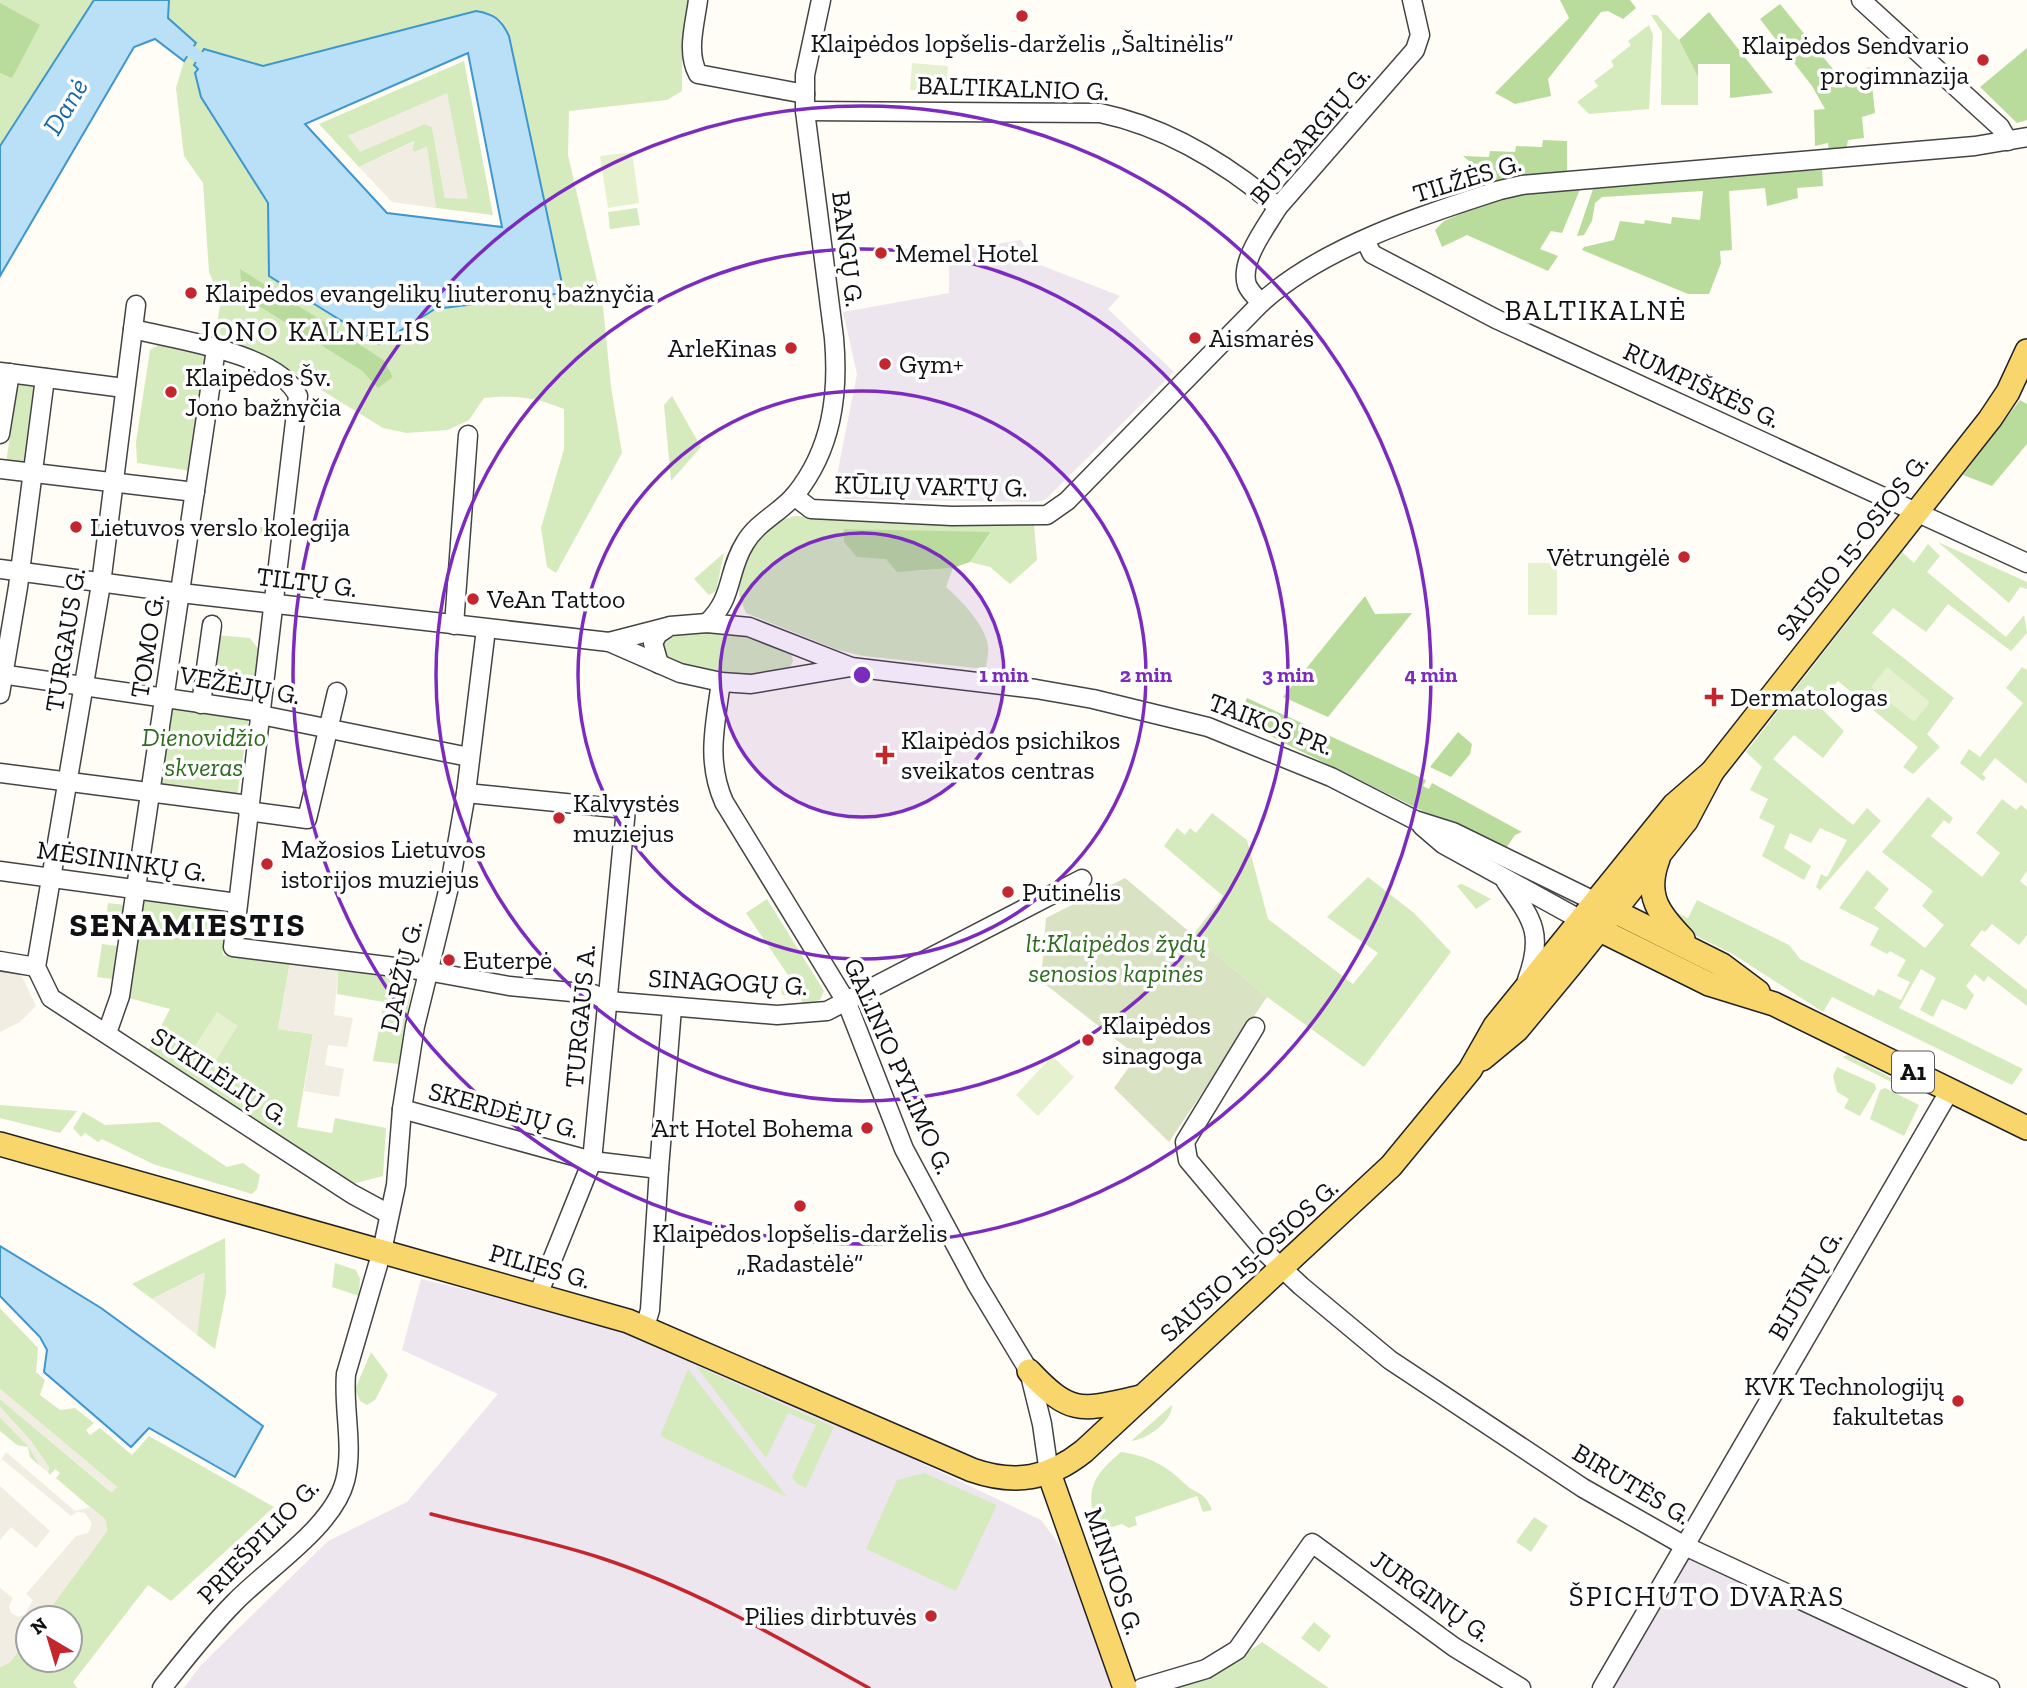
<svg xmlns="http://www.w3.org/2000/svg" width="2027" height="1688" viewBox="0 0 2027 1688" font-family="'Zilla Slab',serif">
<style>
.industrial{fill:#eee6ef}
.green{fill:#d5ebbd;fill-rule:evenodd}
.forest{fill:#b9dc9c}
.cemetery{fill:#d9e3c4}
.pitch{fill:#e6f2cf}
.plaza{fill:#f1ede2}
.water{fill:#b9e0f7;stroke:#3f96cf;stroke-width:2;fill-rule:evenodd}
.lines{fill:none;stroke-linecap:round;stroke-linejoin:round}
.canal{stroke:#b9e0f7;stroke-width:12}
.minor-casing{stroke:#444;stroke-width:21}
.major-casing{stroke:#222;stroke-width:26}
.minor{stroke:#fff;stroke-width:18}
.major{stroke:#f9d66b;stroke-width:23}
.rail{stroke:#c4262e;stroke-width:3.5}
.ring{fill:none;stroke:#7b2cbf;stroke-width:3.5}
.poi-dot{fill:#c4262e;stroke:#fff;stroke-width:2.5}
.labels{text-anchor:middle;stroke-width:7;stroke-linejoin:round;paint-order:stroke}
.shield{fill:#fff;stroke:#585858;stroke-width:2}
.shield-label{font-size:24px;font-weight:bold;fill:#111}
.poi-label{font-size:26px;fill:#111;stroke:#fff;text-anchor:start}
.street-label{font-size:26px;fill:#111;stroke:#fff}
.park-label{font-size:26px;font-style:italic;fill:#2f6b1f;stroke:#fff}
.water-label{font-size:28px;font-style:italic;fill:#1768a6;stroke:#fff}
.neighbourhood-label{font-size:28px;letter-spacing:2px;fill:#111;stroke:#fff}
.district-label{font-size:33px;font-weight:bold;letter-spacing:2px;fill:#111;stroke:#fff}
.centre{fill:#7b2cbf;stroke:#fff;stroke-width:3.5}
.ring-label{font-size:21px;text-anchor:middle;font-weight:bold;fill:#7b2cbf;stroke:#fff;stroke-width:7;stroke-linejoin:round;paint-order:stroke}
</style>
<rect width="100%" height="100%" fill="#fffdf5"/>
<g class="industrial">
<polygon points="1021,240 1033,262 1120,296 1108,309 1174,372 1045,500 1035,502 843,499 838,490 837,475 857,374 843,312 949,293 949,252"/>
<polygon points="421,1279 534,1306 644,1338 838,1423 1041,1520 1065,1552 1081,1588 1112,1688 184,1688 200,1666 328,1541 407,1502 498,1394 402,1350"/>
<polygon points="1690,1556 1970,1688 1608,1688 1685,1559"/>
</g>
<g class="green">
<polygon points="0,0 94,0 0,146"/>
<path d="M169,0H691L682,63V91L667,100L569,111L568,155L603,307L611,387L622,453L556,573L547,567L541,528L564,449V409C535,397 515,395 484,398L469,420L448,430L407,433L383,428L284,367L214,340L221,300L209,272L203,183L184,156L176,88L184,61L196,43L168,18ZM476,11L490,13L502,21L564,292L435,309L270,276L269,204L201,97L198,69L204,49L263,66ZM240,270L384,360L393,377L378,387L362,371L251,301Z"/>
<polygon points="1651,15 1657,15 1679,40 1698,77 1698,105 1661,105 1662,32"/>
<polygon points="1649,25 1653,35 1649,109 1589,114 1577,102 1598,86 1594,81 1614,66 1611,61 1631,45 1628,41"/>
<path d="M464,61L493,215L436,208L426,147L415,152L412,151L414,141L359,167L319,124ZM447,94L445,198L432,127L425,124L348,136Z"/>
<polygon points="637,208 640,225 610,229 608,212"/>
<polygon points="158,345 208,354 192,471 137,463 136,442 150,350"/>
<polygon points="18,381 40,383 30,467 6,463"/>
<polygon points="672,396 701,447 671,481 664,405"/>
<path d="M795,516L1034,524L1037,560L1010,584L990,567L970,562L991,533L844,529L886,559L915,571L953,568L946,587C961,600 986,626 988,646C989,654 987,662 985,669L864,656L838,650L746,613L739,595V581L749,544L774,522Z"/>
<polygon points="227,524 275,528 274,535 226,531"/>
<polygon points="1938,542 2027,582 2027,589 2020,587 2009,603"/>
<polygon points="1928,544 1940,556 1927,572 2006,637 2024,615 2027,633 2011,651 1948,604 1926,632 1893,608 1872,633 1954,698 1927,734 1940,747 1913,774 1903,767 1918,747 1838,681 1824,698 1808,685 1803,690 1844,731 1823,758 1794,735 1773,759 1853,825 1867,808 1881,821 1820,890 1816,887 1821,874 1827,877 1847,840 1820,828 1811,843 1790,833 1784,848 1811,866 1804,880 1762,856 1775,826 1759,818 1768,799 1750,790 1762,767 1746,752 1902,552 1914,563"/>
<polygon points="724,553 716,591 709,595 694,579"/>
<path d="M684,631L739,632L791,652L793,661L789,669C739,681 709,675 662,658L660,638Z"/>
<polygon points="215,635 250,638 259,650 255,685 244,684 242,693 219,690 220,682 207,679"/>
<polygon points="2022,667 2027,670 2027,784 1995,758 1982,774 1986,778 1983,781 1960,763 1969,749 1980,757 2023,703 2006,688"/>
<polygon points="171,704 249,716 237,797 160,787"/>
<polygon points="1928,797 1953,818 1949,824 1944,820 1931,836 1982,877 2000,853 1976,833 2002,799 2016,810 2021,805 2027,810 2027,871 2020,881 2027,887 2027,935 2019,945 1992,924 1985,932 1982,930 1970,945 2027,990 2027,1006 1988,976 1984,982 1975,974 1966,986 1974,995 1966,1010 1942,999 1933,1017 1920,1010 1936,978 1921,969 1899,1008 2023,1069 2012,1085 1832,997 1823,1012 1731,953 1678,927 1668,909 1688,918 1697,900 1789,945 1800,959 1874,996 1878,989 1901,1000 1910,982 1897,976 1906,960 1890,951 1887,954 1870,945 1879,928 1839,908 1867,870 1889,889 1874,908 1925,948 1944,925 1922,906 1933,891 1882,852"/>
<polygon points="1212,813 1247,840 1268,919 1353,984 1378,953 1327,917 1368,877 1414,913 1451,952 1364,1067 1267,997 1193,935 1223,896 1164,846 1177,828 1185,835 1190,828 1196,833"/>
<polygon points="1461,884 1462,884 1491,899 1476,909 1457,886"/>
<polygon points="141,894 203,902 225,910 223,955 290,962 278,1029 313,1034 297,1127 332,1133 335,1118 386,1128 383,1176 352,1184 148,1051 170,1009 125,997"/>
<polygon points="767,899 824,991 820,1000 802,1004 801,994 782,995 781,987 794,984 746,913"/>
<polygon points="108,903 125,905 120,939 103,937"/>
<polygon points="102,944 117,946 112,979 97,977"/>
<polygon points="338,971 413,979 399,1064 373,1061 384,1002 337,994"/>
<polygon points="1848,1055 1913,1089 1911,1092 1842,1057"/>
<polygon points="1837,1067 1875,1084 1876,1089 1860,1116 1844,1108 1849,1099 1837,1092 1833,1076"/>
<polygon points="1885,1088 1919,1105 1904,1136 1870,1119 1880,1090"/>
<polygon points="0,1105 77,1111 60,1133 0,1118"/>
<polygon points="83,1112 105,1125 159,1122 227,1167 243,1163 260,1175 257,1189 252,1194 153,1164 102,1139 98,1142 85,1133 81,1137 73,1128"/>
<polygon points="225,1238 226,1293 215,1349 197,1335 204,1273 152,1299 132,1284"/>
<polygon points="335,1263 356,1270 360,1279 359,1296 332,1287"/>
<polygon points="0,1308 38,1348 36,1372 45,1380 40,1395 60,1410 75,1408 94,1423 86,1430 90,1435 100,1428 132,1455 149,1436 274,1507 171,1601 148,1585 73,1682 77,1688 0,1688 0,1667 10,1662 28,1638 28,1660 70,1660 70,1618 43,1618 107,1531 105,1520 56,1478 60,1473 55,1469 50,1475 48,1472 49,1467 30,1440 0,1407 0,1399 111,1492 117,1487 0,1389"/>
<polygon points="371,1352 388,1375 375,1400 367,1405 360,1401 355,1389"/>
<polygon points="696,1366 834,1427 806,1488 797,1484 792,1477 816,1425 788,1413 766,1458"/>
<polygon points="688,1369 787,1497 660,1436"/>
<path d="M1172,1405C1173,1421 1146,1440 1131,1441Z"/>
<polygon points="0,1417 29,1447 40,1466 30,1457 28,1447 17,1445 0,1431"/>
<path d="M1121,1452C1148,1456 1166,1465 1185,1484C1198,1496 1204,1490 1212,1510L1203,1512L1197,1496L1135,1517L1137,1525L1129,1528L1122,1524L1095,1532C1088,1490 1088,1480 1121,1452Z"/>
<polygon points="924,1473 997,1505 956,1591 866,1549 897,1480"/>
<polygon points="1534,1517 1548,1526 1531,1552 1516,1542"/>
<polygon points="1314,1622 1331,1636 1319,1652 1301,1638"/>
<polygon points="1262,1642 1329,1688 1164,1688 1228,1666"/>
</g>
<g class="forest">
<polygon points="1560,0 1630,0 1636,8 1623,19 1608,11 1601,12 1548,79 1551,96 1515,104 1495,93 1569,18"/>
<polygon points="0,3 40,25 12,78 0,73"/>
<polygon points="1780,4 1841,79 1870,67 1875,113 1862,117 1864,138 1848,140 1846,151 1829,154 1828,143 1815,146 1814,110 1825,109 1812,86 1760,19"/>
<polygon points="1709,12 1773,93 1730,98 1730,64 1698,64 1698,77 1679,40"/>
<polygon points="2027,48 2027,120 2017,123 1980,87"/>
<polygon points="1543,140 1567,141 1567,171 1487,188 1487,176 1463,156 1489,157 1490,151 1515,152 1516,146 1542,147"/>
<polygon points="1822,170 1823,186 1797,188 1798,198 1767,206 1765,188 1729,191 1732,250 1720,251 1721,263 1709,294 1688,294 1582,250 1584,247 1614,240 1620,221 1644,224 1645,220 1671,224 1672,217 1700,220 1703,191 1602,197 1595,203 1592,221 1584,235 1577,236 1593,189 1704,177"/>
<polygon points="1581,187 1562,233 1551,231 1540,249 1558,256 1548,271 1467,235 1442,247 1435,230 1444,221 1509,193"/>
<polygon points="240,269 384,360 393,377 378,388 362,371 251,301 243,300"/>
<polygon points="2020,400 2027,404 2027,444 1992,486 1963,475"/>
<polygon points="844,529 991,532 970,562 953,568 897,572 886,559 857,557 844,542"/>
<polygon points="1365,596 1375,614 1412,613 1328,717 1283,697"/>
<polygon points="1247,698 1426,780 1423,786 1429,789 1432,783 1522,832 1515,835 1504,851 1270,736 1236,724"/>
<polygon points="1458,732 1472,744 1470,754 1451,777 1430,767"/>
</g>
<polygon class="cemetery" points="1125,878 1267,997 1169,1142 1114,1088 1137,1056 1041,981 1046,918"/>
<g class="pitch">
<polygon points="912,63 948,66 946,93 910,90"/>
<polygon points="632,152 639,203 608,208 600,156"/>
<rect x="1528" y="563" width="29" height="52"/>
<polygon points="1887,667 1930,702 1914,722 1871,687"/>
<polygon points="217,1012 238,1026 214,1063 193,1049"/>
<polygon points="1052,1056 1074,1077 1038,1116 1016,1095"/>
</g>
<g class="plaza">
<polygon points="447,93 468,199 445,198 432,127 425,124 360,152 348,136"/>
<polygon points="415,141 412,150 415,152 427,146 436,208 392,202 359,167"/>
<polygon points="290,962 338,971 334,1015 353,1018 347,1047 328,1045 325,1065 344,1069 339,1097 304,1091 313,1034 278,1029"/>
<polygon points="0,963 17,966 36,1006 20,1022 0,1032"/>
<polygon points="205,1273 197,1335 152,1299"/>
<polygon points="0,1389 117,1487 112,1492 0,1399"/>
<polygon points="0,1407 30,1440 49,1467 48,1472 40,1466 29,1447 0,1417"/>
<polygon points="6,1452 75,1511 91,1507 106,1520 107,1531 43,1618 28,1618 28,1638 10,1662 0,1667 0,1588 13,1598 9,1606 11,1613 19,1617 25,1614 33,1600 26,1594 76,1536 88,1533 92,1523 85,1513 77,1512 71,1516 3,1460 0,1462"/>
<polygon points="0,1486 50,1531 36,1548 11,1527 0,1540"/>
</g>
<g class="water">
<polygon points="94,0 169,0 168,18 196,43 184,61 155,39 134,47 0,276 0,146"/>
<path d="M476,11C494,14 501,19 509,36L564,293L435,309L379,344L269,276L268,203L201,97L195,73L198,69L194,65L204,49L263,66ZM468,53L502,227L387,213L305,124Z"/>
<polygon points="0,1246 101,1308 263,1426 235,1477 149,1428 131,1447 44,1372 47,1350 40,1337 0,1296"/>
</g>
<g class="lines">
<polyline class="canal" points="178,43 199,57"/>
<g class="minor-casing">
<g id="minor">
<path d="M698,0C695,24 686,52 698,74L805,94"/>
<polyline points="1861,0 2000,127 2008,141"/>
<path d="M805,111L1100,113C1167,127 1227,164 1278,207"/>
<polyline points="1365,240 1372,254 1496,319 2027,563"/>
<path d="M1261,303C1257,298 1250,292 1247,285C1239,261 1267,226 1278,207L1415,50L1420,35L1412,0"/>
<polyline points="136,305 101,584 36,967 51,998 352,1194 389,1214"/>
<path d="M133,329C177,340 278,353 298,396L233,947L427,971L509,986L593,994L608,1001L777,1015L827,1011L1082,879"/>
<polyline points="0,372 124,388"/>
<polyline points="0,434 10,373"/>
<polyline points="0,469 195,492"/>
<path d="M794,496L811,509L952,516L1047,515L1067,501L1261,303C1322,247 1422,215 1500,190L1522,185L1975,146L2027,137"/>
<polyline points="0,569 181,593 609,642 680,673 721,682 751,684 851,667"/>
<path d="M707,623C734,598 727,571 745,543C757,522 780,513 795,495C832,449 839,395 834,338L805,111V75L821,0"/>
<polyline points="454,625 468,435"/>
<polyline points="609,642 667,627"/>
<polyline points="659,664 653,643 658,634 670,626 707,623 749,627 851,667 1036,689 1093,699 1208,727 1331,777 1415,820 1453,832 1596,902"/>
<polyline points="0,674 255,711 261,715 469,757"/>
<path d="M721,682C715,726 706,761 724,802L847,1003L904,1149L976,1283L1029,1371L1042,1424L1049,1473"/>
<polyline points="0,694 18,587 45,378"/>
<polyline points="201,704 212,625"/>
<polyline points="0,773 249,805"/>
<polyline points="466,793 626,809 592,1161 538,1295"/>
<polyline points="248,811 307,819 337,692"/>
<polyline points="1422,826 1443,844 1581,920"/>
<polyline points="0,871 237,903"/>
<path d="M1506,882C1533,920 1544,934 1527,980"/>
<polyline points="0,961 36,967"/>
<polyline points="1255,1027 1185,1142 1188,1160 1267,1254 1301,1286 1390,1360 1583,1488 1685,1546 1990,1688"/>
<polyline points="107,1033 120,996 216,349"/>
<polyline points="402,1109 592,1161 659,1169 650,1310 645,1327"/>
<polyline points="659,1169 672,1008"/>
<path d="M162,1688C185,1659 208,1629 235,1602C268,1568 333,1527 345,1481C354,1447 343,1409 346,1374L382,1251L396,1185L402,1109L415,1026L451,879L466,793L486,629"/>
<polyline points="1142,1688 1206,1669 1237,1650 1312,1543 1454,1647 1521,1688"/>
<polyline points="1602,1688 1950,1090"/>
</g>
</g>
<g class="major-casing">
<g id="major">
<path d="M1658,859C1644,896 1659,914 1683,939"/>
<polyline points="1602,905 1722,965 1758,992"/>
<polyline points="1586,923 1709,984 1774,1004 2027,1128"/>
<polyline points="1482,1059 1517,1030 1570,966 1686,821 1712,772 1990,419 2008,392 2027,351"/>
<path d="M0,1144L628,1321L972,1470C1015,1485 1049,1479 1084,1451L1391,1166L1470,1070L1495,1026L1674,805L1712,772"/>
<path d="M1029,1371C1072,1417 1082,1410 1141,1397"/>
<polyline points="1049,1473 1125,1688"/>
</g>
</g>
<use href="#minor" class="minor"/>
<use href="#major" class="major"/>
<path class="rail" d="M431,1514C488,1529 546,1540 601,1558C696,1589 782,1640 869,1688"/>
</g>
<circle cx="862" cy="675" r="142" fill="#7b2cbf" fill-opacity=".12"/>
<g class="ring">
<circle cx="862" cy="675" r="142"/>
<circle cx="862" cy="675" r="284"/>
<circle cx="862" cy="675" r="426"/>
<circle cx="862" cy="675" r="569"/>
</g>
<g class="poi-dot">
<circle cx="1022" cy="16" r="7"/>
<circle cx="1983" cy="60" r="7"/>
<circle cx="881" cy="253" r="7"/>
<circle cx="191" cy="293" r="7"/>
<circle cx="1195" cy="338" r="7"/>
<circle cx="791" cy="348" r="7"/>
<circle cx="885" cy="364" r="7"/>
<circle cx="171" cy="392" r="7"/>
<circle cx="76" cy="527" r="7"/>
<circle cx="1684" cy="557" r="7"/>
<circle cx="473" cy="599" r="7"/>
<path d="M1710.5 686.5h7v7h7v7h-7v7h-7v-7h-7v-7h7z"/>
<path d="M881.5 744.5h7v7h7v7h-7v7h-7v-7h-7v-7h7z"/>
<circle cx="559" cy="818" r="7"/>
<circle cx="267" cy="864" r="7"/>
<circle cx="1008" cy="892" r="7"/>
<circle cx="449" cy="960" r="7"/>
<circle cx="1088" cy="1040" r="7"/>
<circle cx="867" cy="1128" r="7"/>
<circle cx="800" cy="1206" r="7"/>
<circle cx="1958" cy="1401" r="7"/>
<circle cx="931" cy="1616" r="7"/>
</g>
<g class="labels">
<rect class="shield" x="1892" y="1051.5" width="42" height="41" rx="5"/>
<g class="shield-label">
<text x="1913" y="1080">A1</text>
</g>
<g class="poi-label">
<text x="1022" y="52" text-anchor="middle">Klaipėdos lopšelis-darželis „Šaltinėlis“</text>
<text x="1969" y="54" text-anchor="end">Klaipėdos Sendvario<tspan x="1969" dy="30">progimnazija</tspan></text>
<text x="895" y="262">Memel Hotel</text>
<text x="205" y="302">Klaipėdos evangelikų liuteronų bažnyčia</text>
<text x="1209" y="347">Aismarės</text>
<text x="777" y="357" text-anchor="end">ArleKinas</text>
<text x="899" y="373">Gym+</text>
<text x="185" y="386">Klaipėdos Šv.<tspan x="185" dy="30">Jono bažnyčia</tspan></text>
<text x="90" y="536">Lietuvos verslo kolegija</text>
<text x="1670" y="566" text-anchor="end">Vėtrungėlė</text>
<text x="487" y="608">VeAn Tattoo</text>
<text x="1730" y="706">Dermatologas</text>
<text x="901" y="749">Klaipėdos psichikos<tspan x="901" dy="30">sveikatos centras</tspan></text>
<text x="573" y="812">Kalvystės<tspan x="573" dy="30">muziejus</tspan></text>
<text x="281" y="858">Mažosios Lietuvos<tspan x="281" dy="30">istorijos muziejus</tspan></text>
<text x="1022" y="901">Putinelis</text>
<text x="463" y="969">Euterpė</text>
<text x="1102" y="1034">Klaipėdos<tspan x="1102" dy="30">sinagoga</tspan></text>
<text x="853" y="1137" text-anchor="end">Art Hotel Bohema</text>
<text x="800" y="1242" text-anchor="middle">Klaipėdos lopšelis-darželis<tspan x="800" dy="30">„Radastėlė“</tspan></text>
<text x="1944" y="1395" text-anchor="end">KVK Technologijų<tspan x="1944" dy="30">fakultetas</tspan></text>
<text x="917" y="1625" text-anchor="end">Pilies dirbtuvės</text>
</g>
<g class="street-label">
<text transform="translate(1013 88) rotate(2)" y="9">BALTIKALNIO G.</text>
<text transform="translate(1310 135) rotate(-50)" y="9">BUTSARGIŲ G.</text>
<text transform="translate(1467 178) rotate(-17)" y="9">TILŽĖS G.</text>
<text transform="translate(848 249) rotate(83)" y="9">BANGŲ G.</text>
<text transform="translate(1702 385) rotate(25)" y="9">RUMPIŠKĖS G.</text>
<text transform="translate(931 486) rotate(1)" y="9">KŪLIŲ VARTŲ G.</text>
<text transform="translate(1852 547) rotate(-52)" y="9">SAUSIO 15-OSIOS G.</text>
<text transform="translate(307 582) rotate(7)" y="9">TILTŲ G.</text>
<text transform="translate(65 640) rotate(-81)" y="9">TURGAUS G.</text>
<text transform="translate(147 646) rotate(-81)" y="9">TOMO G.</text>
<text transform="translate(240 685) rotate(10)" y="9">VEŽĖJŲ G.</text>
<text transform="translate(1271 724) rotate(21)" y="9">TAIKOS PR.</text>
<text transform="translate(122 861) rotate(8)" y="9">MĖSININKŲ G.</text>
<text transform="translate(401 976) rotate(-77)" y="9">DARŽŲ G.</text>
<text transform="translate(728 982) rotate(3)" y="9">SINAGOGŲ G.</text>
<text transform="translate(580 1016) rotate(-85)" y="9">TURGAUS A.</text>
<text transform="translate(899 1066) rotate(66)" y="9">GALINIO PYLIMO G.</text>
<text transform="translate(220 1076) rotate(33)" y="9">SUKILĖLIŲ G.</text>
<text transform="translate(504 1110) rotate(15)" y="9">SKERDĖJŲ G.</text>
<text transform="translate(1249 1260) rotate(-42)" y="9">SAUSIO 15-OSIOS G.</text>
<text transform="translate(540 1266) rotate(16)" y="9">PILIES G.</text>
<text transform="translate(1805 1285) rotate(-60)" y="9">BIJŪNŲ G.</text>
<text transform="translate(1632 1484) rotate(31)" y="9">BIRUTĖS G.</text>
<text transform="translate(258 1541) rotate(-46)" y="9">PRIEŠPILIO G.</text>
<text transform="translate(1114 1571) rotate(71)" y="9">MINIJOS G.</text>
<text transform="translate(1431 1596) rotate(35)" y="9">JURGINŲ G.</text>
</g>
<g class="park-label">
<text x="204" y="746">Dienovidžio<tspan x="204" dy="30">skveras</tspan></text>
<text x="1116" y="952">lt:Klaipėdos žydų<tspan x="1116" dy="30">senosios kapinės</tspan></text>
</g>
<g class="water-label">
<text transform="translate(65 106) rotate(-59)" y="10">Danė</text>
</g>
<g class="neighbourhood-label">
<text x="1596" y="320">BALTIKALNĖ</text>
<text x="315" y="341">JONO KALNELIS</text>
<text x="1707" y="1606">ŠPICHUTO DVARAS</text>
</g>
<g class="district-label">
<text x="188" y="936">SENAMIESTIS</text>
</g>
</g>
<circle cx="862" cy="675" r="10" class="centre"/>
<g class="ring-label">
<text x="1004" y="682">1 min</text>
<text x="1146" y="682">2 min</text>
<text x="1288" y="682">3 min</text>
<text x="1431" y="682">4 min</text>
</g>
<g transform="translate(49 1639) rotate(322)"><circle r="33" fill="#ffffff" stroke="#a0a0a0" stroke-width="2"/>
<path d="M0-5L12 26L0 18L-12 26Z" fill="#c4262e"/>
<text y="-10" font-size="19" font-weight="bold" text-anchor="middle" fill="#111111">N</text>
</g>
</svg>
